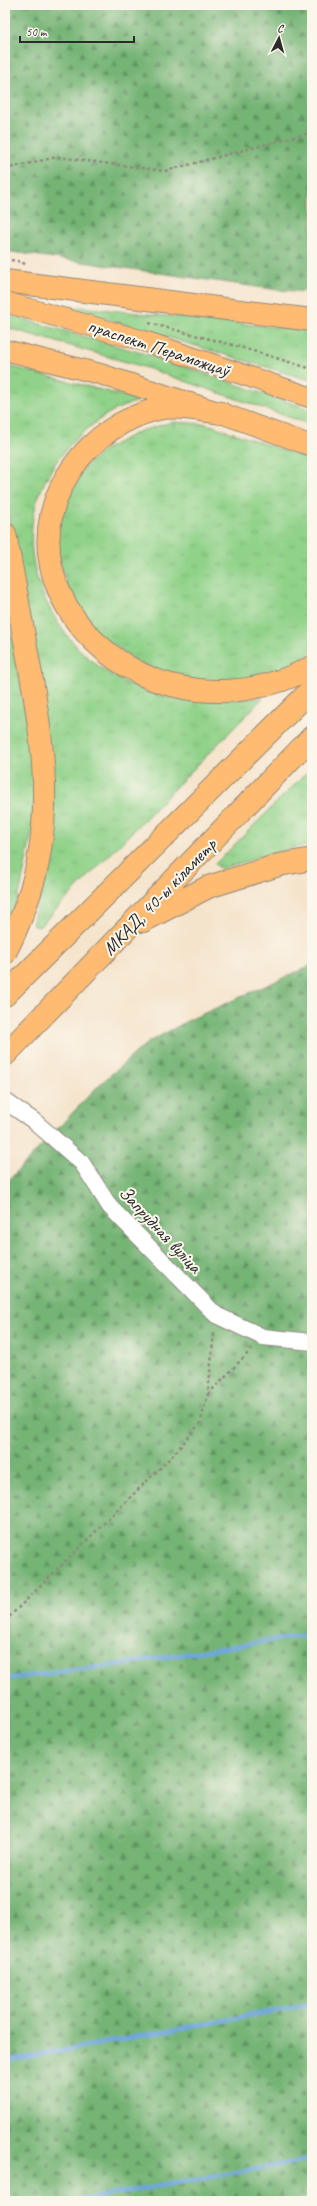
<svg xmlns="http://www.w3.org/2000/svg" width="317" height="2206" viewBox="0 0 317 2206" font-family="Caveat,sans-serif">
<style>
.grass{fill:url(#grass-tufts);stroke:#5e7e5a}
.forest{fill:url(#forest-firs);stroke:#507050}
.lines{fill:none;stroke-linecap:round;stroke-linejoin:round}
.stream{stroke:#6fa6dd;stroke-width:4.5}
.minor-casing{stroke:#90887c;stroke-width:18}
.major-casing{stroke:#90887c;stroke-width:22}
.highway-casing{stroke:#90887c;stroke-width:24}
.path{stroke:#90887c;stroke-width:2.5;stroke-dasharray:3 3;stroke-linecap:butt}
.minor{stroke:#fff;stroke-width:16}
.major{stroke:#ffbb71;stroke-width:20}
.highway{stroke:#ffbb71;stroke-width:22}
.labels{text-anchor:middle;stroke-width:4;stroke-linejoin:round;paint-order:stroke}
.street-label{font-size:19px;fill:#2b2b2b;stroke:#fbf7ec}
</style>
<defs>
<pattern id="grass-tufts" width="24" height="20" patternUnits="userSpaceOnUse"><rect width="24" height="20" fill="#90d289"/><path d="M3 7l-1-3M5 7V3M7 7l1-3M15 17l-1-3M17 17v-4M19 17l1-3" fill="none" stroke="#7cb476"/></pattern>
<pattern id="forest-firs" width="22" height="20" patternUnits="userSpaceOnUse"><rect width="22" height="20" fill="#74b475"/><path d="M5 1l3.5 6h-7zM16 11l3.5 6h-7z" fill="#5f9360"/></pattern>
</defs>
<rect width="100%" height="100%" fill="#fbf7ec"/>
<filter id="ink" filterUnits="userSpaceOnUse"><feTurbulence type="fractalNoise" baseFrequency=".025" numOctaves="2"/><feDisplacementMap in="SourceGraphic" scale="8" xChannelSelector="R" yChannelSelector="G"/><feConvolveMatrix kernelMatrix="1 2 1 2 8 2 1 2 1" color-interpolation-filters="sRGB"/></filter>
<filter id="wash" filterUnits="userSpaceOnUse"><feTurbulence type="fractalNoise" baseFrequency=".012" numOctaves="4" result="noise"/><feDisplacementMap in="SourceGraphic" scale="16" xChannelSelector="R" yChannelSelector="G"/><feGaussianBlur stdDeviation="0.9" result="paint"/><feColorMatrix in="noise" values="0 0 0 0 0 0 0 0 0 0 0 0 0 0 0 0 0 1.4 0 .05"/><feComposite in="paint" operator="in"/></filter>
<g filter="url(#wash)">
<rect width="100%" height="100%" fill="#f5e4cc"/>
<g class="grass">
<polygon points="61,305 312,331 312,381"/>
<polygon points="5,314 149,355 312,410 312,425 147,368 5,327"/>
<path d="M5,365L140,400C130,404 118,408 109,413C37,459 9,534 51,611C71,648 103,675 143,690C182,705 222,700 263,698L39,927L32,925L45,869L12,532L5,504Z"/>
<polygon points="172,422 207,424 312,460 312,652 298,664 251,682 165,681 76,618 54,541 58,516 82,470 102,451 140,431"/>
<polygon points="9,618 34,763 35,793 33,827 20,891 5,937 5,624"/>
<polygon points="312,767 312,845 288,849 220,869 215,864"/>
</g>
<g class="forest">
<polygon points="5,5 312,5 312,292 278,290 5,251"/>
<polygon points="312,965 312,2201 5,2201 5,1184 98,1086 147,1043 189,1020"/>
</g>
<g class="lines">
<g class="stream">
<polyline points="5,1679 121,1664 312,1634"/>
<polyline points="6,2061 312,2004"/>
<polyline points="75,2201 312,2159"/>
</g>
</g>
</g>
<g filter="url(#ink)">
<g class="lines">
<g class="minor-casing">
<polyline id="minor" points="5,1101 34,1121 82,1163 110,1207 216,1315 263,1337 312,1342"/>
</g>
<g class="major-casing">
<g id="major">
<polyline points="5,302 144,341 312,398"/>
<polyline points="5,350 100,374 221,413 312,446"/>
</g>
</g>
<g class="highway-casing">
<g id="highway">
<polyline points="5,281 312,320"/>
<path d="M221,413C201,410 177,405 158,409C89,425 36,495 51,566C57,594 73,621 94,641C154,699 240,705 312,667"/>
<path d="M5,534C15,585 24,635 33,686C42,741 49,795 40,850C35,885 21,921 5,953"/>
<polyline points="143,921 208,887 279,865 312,859"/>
<polyline points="5,995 312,689"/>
<polyline points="5,1055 312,737"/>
</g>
</g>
<g class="path">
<polyline points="5,169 57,157 165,171 312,132"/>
<polyline points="5,259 22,262 26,265"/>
<polyline points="149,323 233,345 312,369"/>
<polyline points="208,1394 253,1348"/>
<polyline points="5,1621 175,1453 200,1423 208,1394 214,1332"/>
</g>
<use href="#minor" class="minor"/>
<use href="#major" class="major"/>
<use href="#highway" class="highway"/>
</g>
</g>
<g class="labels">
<g class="street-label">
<text transform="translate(159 347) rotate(18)" y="7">праспект Пераможцаў</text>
<text transform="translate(159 896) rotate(-46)" y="7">МКАД, 40-ы кіламетр</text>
<text transform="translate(161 1229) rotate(47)" y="7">Запрудная вуліца</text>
</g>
</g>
<rect width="317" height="2206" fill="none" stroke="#fbf7ec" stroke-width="20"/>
<g transform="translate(279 38) rotate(6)" stroke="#fbf7ec" stroke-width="3" paint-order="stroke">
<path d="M0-3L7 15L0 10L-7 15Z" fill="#2b2b2b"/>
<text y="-6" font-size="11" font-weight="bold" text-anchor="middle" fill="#2b2b2b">С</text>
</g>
<path d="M20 36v6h114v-6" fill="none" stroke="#2b2b2b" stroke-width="2"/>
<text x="26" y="36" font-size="12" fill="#2b2b2b" stroke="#fbf7ec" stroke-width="3" paint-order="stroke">50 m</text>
</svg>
